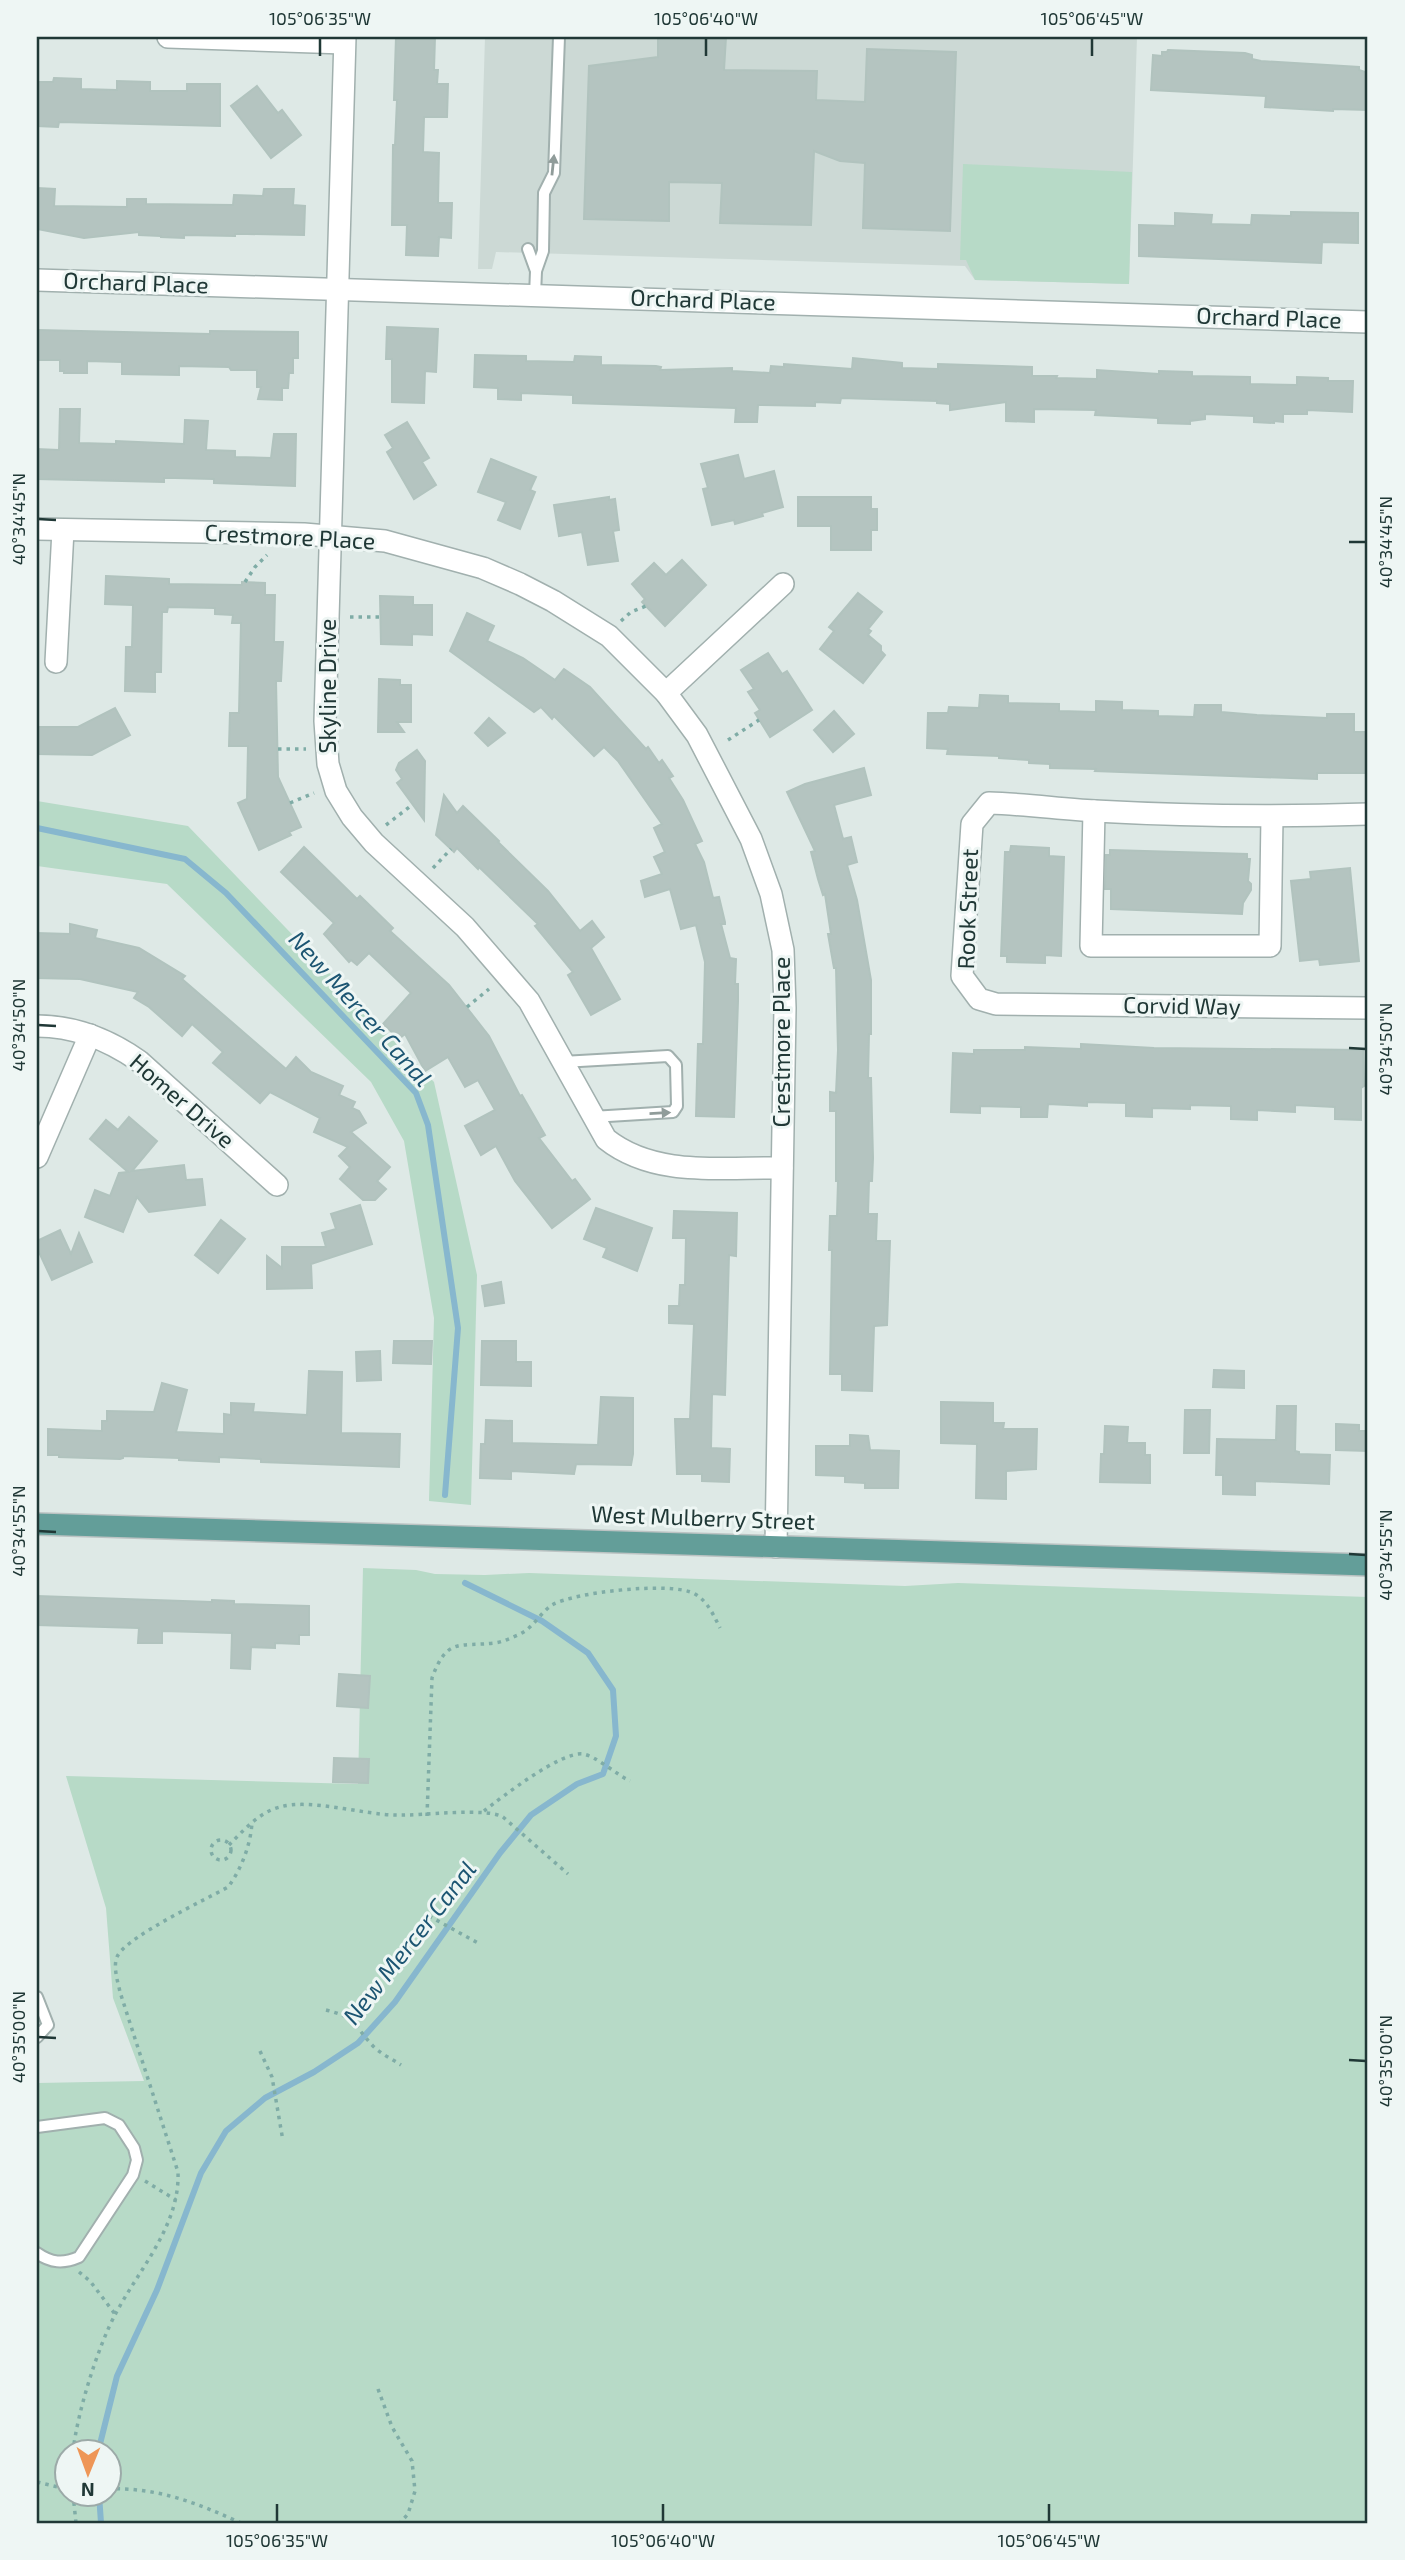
<svg xmlns="http://www.w3.org/2000/svg" width="1405" height="2560" viewBox="0 0 1405 2560" font-family="'Exo 2',sans-serif">
<style>
.built{fill:#ccd9d5}
.green{fill:#b7dac7;fill-rule:evenodd}
.lines{fill:none;stroke-linecap:round;stroke-linejoin:round}
.stream{stroke:#87b7ce;stroke-width:6}
.building{fill:#b4c4c0;stroke:#b1c3be;stroke-width:2}
.lane-casing{stroke:#a1b0ae;stroke-width:14}
.street-casing{stroke:#a1b0ae;stroke-width:24}
.primary-casing{stroke:#bcc3c3;stroke-width:24}
.path{stroke:#7faca6;stroke-width:3.5;stroke-dasharray:3.5 5;stroke-linecap:butt}
.lane{stroke:#fff;stroke-width:10}
.street{stroke:#fff;stroke-width:21}
.primary{stroke:#639e99;stroke-width:21}
.oneway{fill:#909c9a}
.ticks{fill:none;stroke:#203836;stroke-width:2.5}
.labels{text-anchor:middle;stroke-width:6;stroke-linejoin:round;paint-order:stroke}
.street-label{font-size:23px;fill:#203836;stroke:#eef6f4}
.water-label{font-size:24px;font-style:italic;fill:#1c5572;stroke:#eef6f4}
.neatline{fill:none;stroke:#203836;stroke-width:2.5}
.ticks-label{font-size:18px;text-anchor:middle;fill:#203836}
</style>
<rect width="100%" height="100%" fill="#dee9e6"/>
<polygon class="built" points="485,37 1137,37 1129,284 975,280 965,266 496,252 492,269 478,269"/>
<g class="green">
<polygon points="963,164 1132,172 1129,284 975,280 966,260 960,260"/>
<polygon points="37,801 188,826 434,1082 477,1275 471,1505 429,1501 434,1318 404,1141 371,1082 167,884 37,866"/>
<path d="M363,1568L416,1570L435,1574L485,1575L529,1573L905,1586L958,1583L1368,1597V2523H37V2083L144,2081L113,1998L106,1908L66,1776L358,1784ZM66,2452H108V2494H66Z"/>
</g>
<g class="lines">
<g class="stream">
<polyline points="37,828 185,859 226,893 416,1093 428,1125 458,1328 445,1495"/>
<polyline points="98,2452 117,2376 157,2290 201,2173 226,2131 265,2098 314,2072 358,2043 395,2002 500,1853 531,1815 577,1784 603,1774 616,1736 613,1690 588,1653 542,1621 465,1583"/>
<polyline points="99,2494 101,2523"/>
</g>
</g>
<g class="building">
<polygon points="396,37 435,37 434,70 438,70 437,84 448,84 447,117 424,117 423,152 439,153 438,203 452,203 451,238 439,237 438,256 406,255 407,225 392,225 393,145 395,145 397,100 394,100"/>
<polygon points="658,37 726,37 724,70 817,71 816,100 865,102 867,49 956,52 950,231 863,228 865,163 840,161 814,151 811,225 720,223 722,183 669,182 669,221 584,219 589,66 658,57"/>
<polygon points="1168,50 1245,53 1252,55 1252,59 1261,61 1359,67 1359,70 1368,73 1368,110 1333,109 1333,111 1265,107 1266,96 1151,90 1153,55 1162,56 1162,52 1167,52"/>
<polygon points="54,78 81,79 81,89 117,90 117,81 150,82 150,91 187,91 187,84 220,84 220,126 59,122 58,127 37,126 37,82 53,82"/>
<polygon points="257,86 278,113 282,110 301,135 271,158 231,106"/>
<polygon points="37,188 55,189 54,206 127,207 127,199 146,199 146,204 233,205 234,195 263,196 264,189 294,189 293,205 305,206 304,235 247,234 235,234 235,236 184,235 184,238 161,237 161,236 139,235 139,232 84,238 37,229"/>
<polygon points="1291,212 1358,213 1358,243 1322,242 1321,263 1139,256 1139,225 1175,226 1175,213 1212,215 1211,224 1251,225 1252,215 1291,216"/>
<polygon points="387,327 438,329 436,372 425,371 424,403 392,402 392,359 386,359"/>
<polygon points="37,330 210,334 210,331 298,332 298,358 293,358 293,373 289,373 288,388 282,388 282,400 258,399 261,387 257,387 257,370 231,370 229,367 179,366 179,375 122,374 122,362 87,361 87,373 64,373 64,371 60,371 60,360 37,360"/>
<polygon points="475,355 526,356 526,361 574,362 575,356 601,357 601,365 656,366 661,367 660,370 732,368 732,371 770,373 771,366 784,367 784,364 852,369 853,358 902,363 902,368 938,369 938,364 1032,367 1032,376 1057,376 1056,378 1097,379 1097,370 1159,374 1159,371 1192,372 1192,376 1250,377 1250,384 1297,385 1297,377 1328,378 1328,381 1353,381 1352,412 1307,410 1307,414 1283,414 1283,422 1274,421 1274,423 1254,422 1254,416 1205,414 1205,419 1190,421 1190,424 1158,423 1158,418 1095,415 1096,410 1034,409 1034,422 1006,421 1006,402 950,410 950,404 937,403 937,401 841,398 840,403 815,402 815,406 758,405 757,422 735,422 736,408 573,403 573,395 521,393 521,400 498,399 498,388 474,387"/>
<polygon points="60,409 80,409 79,443 116,444 116,441 184,444 185,420 208,421 206,450 235,451 235,457 271,458 274,434 296,434 295,486 214,483 214,479 175,478 164,478 164,482 37,479 37,449 59,450"/>
<polygon points="407,422 429,458 422,462 436,485 414,499 387,452 393,448 385,435"/>
<polygon points="738,455 744,479 774,471 783,507 762,513 763,516 735,524 734,520 712,525 703,489 708,488 701,464"/>
<polygon points="491,459 536,477 530,490 535,492 520,529 498,520 506,502 478,492"/>
<polygon points="609,497 609,500 615,499 619,530 613,531 618,561 588,565 582,532 559,536 554,505"/>
<polygon points="798,497 871,497 871,509 877,509 877,530 871,530 871,550 831,550 831,526 798,526"/>
<polygon points="682,560 706,585 665,626 642,602 645,599 632,584 654,563 666,575"/>
<polygon points="106,576 169,579 169,584 242,585 242,582 265,583 265,595 275,595 274,642 283,642 281,681 276,681 278,777 301,827 289,832 291,835 259,850 238,803 247,799 248,746 229,746 230,713 239,713 241,623 232,623 233,615 215,614 215,608 168,607 167,612 162,612 161,672 155,672 155,692 125,691 126,647 132,647 133,605 105,604"/>
<polygon points="858,593 882,612 868,629 871,631 868,635 881,646 881,651 885,655 863,683 820,649 834,631 829,627"/>
<polygon points="380,596 413,597 413,605 432,605 432,635 412,634 412,645 381,644"/>
<polygon points="467,613 494,626 487,641 523,658 555,680 564,669 590,687 646,749 648,747 659,763 662,760 673,776 669,778 683,800 702,841 695,844 704,862 713,898 719,897 725,922 725,924 721,924 730,958 736,959 735,984 738,984 738,1001 734,1117 696,1116 698,1044 703,1044 705,962 696,925 681,929 670,889 645,897 641,881 662,874 654,857 665,852 654,828 662,824 618,761 604,747 594,756 554,716 552,719 541,707 534,712 450,651"/>
<polygon points="768,653 782,674 787,671 812,710 770,737 755,713 760,710 748,692 754,689 741,670"/>
<polygon points="379,679 400,680 400,685 411,685 411,722 397,722 404,732 378,732"/>
<polygon points="980,695 1008,696 1008,703 1059,704 1059,711 1096,712 1096,701 1122,702 1122,710 1158,711 1158,716 1194,717 1195,705 1221,705 1221,712 1257,715 1327,718 1327,714 1354,714 1354,732 1368,732 1368,773 1317,773 1317,779 1095,771 1096,769 1050,768 1050,764 1029,763 1029,760 999,758 999,756 947,754 948,749 927,748 928,713 948,713 949,707 979,708"/>
<polygon points="115,708 130,735 92,755 37,754 37,727 78,727"/>
<polygon points="834,711 854,734 833,752 814,730"/>
<polygon points="489,718 505,733 488,746 475,733"/>
<polygon points="417,750 425,761 424,820 397,783 402,779 396,770 399,763"/>
<polygon points="864,768 871,795 834,805 843,839 851,837 857,862 847,865 857,900 871,980 871,1034 869,1034 868,1078 871,1078 873,1158 872,1181 869,1181 868,1214 877,1214 876,1241 890,1241 887,1325 874,1326 872,1391 842,1390 842,1374 830,1374 832,1250 829,1250 830,1216 837,1216 838,1181 836,1181 836,1111 830,1111 830,1092 836,1093 838,1050 836,968 834,968 828,934 831,934 825,894 823,895 818,879 811,852 815,851 787,792 805,784"/>
<polygon points="444,795 457,813 463,806 499,841 498,842 548,891 580,931 592,921 604,937 591,948 620,999 591,1015 568,975 573,972 535,926 538,924 479,867 478,869 457,848 454,852 436,835"/>
<polygon points="1011,846 1049,848 1049,856 1064,857 1061,956 1045,955 1045,963 1007,962 1007,956 1001,956 1005,852 1010,852"/>
<polygon points="304,847 357,899 360,896 393,928 390,931 449,985 489,1036 520,1096 522,1095 545,1135 539,1138 572,1181 575,1179 590,1199 552,1228 515,1181 496,1146 481,1155 465,1126 495,1110 478,1080 465,1087 448,1057 425,1071 405,1034 399,1039 383,1024 411,993 369,953 357,965 351,960 349,962 324,934 334,923 281,872"/>
<polygon points="1110,850 1247,854 1247,859 1250,859 1248,881 1251,884 1251,890 1243,903 1242,914 1111,909 1111,889 1105,889 1106,855 1110,855"/>
<polygon points="1350,868 1359,961 1320,965 1319,959 1300,961 1291,881 1311,879 1310,872"/>
<polygon points="70,924 97,930 95,938 139,948 185,976 182,979 286,1069 296,1057 311,1072 343,1086 339,1095 355,1102 352,1108 359,1111 366,1123 351,1132 390,1167 377,1181 386,1189 375,1200 363,1200 340,1179 350,1167 339,1156 348,1147 314,1132 320,1118 270,1092 260,1103 213,1063 223,1052 192,1024 182,1036 149,1007 134,998 138,992 80,979 37,978 37,933 70,934"/>
<polygon points="1081,1044 1154,1048 1363,1050 1364,1086 1361,1088 1361,1120 1335,1119 1335,1107 1295,1105 1295,1112 1257,1110 1257,1120 1231,1119 1231,1106 1190,1105 1190,1109 1152,1108 1152,1117 1126,1116 1126,1103 1087,1102 1087,1106 1048,1104 1047,1117 1021,1117 1021,1107 980,1106 980,1113 951,1112 953,1053 974,1054 974,1050 1025,1050 1025,1047 1081,1049"/>
<polygon points="129,1117 157,1141 132,1171 184,1165 186,1180 202,1179 205,1205 149,1212 137,1197 123,1232 85,1217 95,1190 110,1196 119,1173 128,1172 90,1139 106,1120 118,1130"/>
<polygon points="360,1205 372,1244 311,1264 312,1288 267,1289 267,1256 282,1268 282,1247 326,1247 322,1233 336,1229 331,1214"/>
<polygon points="596,1208 652,1228 637,1271 603,1257 607,1248 584,1239"/>
<polygon points="674,1211 737,1213 736,1256 729,1255 725,1395 712,1394 711,1448 730,1449 729,1482 702,1481 702,1474 677,1474 675,1419 690,1419 694,1324 669,1323 669,1306 679,1306 680,1285 685,1285 686,1238 673,1238"/>
<polygon points="221,1220 245,1239 218,1273 195,1255"/>
<polygon points="60,1230 71,1254 79,1233 92,1262 52,1280 37,1248 37,1241"/>
<polygon points="501,1282 504,1303 485,1306 482,1286"/>
<polygon points="394,1341 432,1341 431,1364 393,1363"/>
<polygon points="482,1341 516,1341 516,1362 531,1362 531,1386 481,1385"/>
<polygon points="380,1351 381,1380 357,1381 356,1352"/>
<polygon points="1214,1370 1244,1371 1244,1388 1213,1387"/>
<polygon points="309,1371 342,1372 341,1433 400,1434 399,1467 261,1462 261,1459 219,1457 219,1462 179,1460 179,1458 123,1456 123,1458 120,1459 59,1457 59,1455 48,1455 48,1429 102,1431 102,1421 107,1421 107,1411 154,1412 162,1383 187,1390 176,1432 224,1434 224,1414 231,1415 231,1403 254,1404 253,1412 307,1415"/>
<polygon points="601,1397 633,1398 633,1454 631,1465 576,1464 574,1474 511,1471 511,1479 480,1478 481,1444 485,1444 486,1420 512,1421 512,1443 598,1445"/>
<polygon points="941,1402 993,1403 993,1423 1004,1423 1003,1429 1037,1429 1036,1469 1006,1471 1006,1499 976,1498 977,1444 941,1443"/>
<polygon points="1277,1406 1296,1406 1295,1451 1299,1452 1299,1454 1330,1455 1329,1484 1255,1481 1255,1495 1223,1494 1223,1475 1216,1475 1217,1439 1276,1440"/>
<polygon points="1185,1410 1210,1410 1209,1453 1184,1453"/>
<polygon points="1336,1424 1359,1425 1359,1431 1368,1431 1368,1451 1336,1450"/>
<polygon points="1105,1426 1128,1427 1127,1443 1145,1443 1145,1455 1150,1455 1150,1483 1100,1482 1101,1454 1104,1454"/>
<polygon points="850,1435 868,1436 870,1450 899,1451 898,1488 865,1488 865,1483 845,1482 845,1476 816,1475 816,1446 850,1446"/>
<polygon points="37,1596 212,1602 212,1600 234,1601 234,1604 309,1606 309,1635 299,1635 299,1644 275,1643 275,1648 251,1647 250,1669 231,1668 232,1633 162,1631 162,1643 138,1643 139,1628 37,1625"/>
<polygon points="339,1674 370,1676 368,1708 337,1706"/>
<polygon points="334,1758 369,1759 368,1783 333,1782"/>
</g>
<g class="lines">
<g class="lane-casing">
<g id="lane">
<polyline points="528,249 536,271"/>
<polyline points="535,295 536,271 543,251 544,193 554,173 559,37"/>
<polyline points="562,1062 668,1056 676,1065 677,1106 673,1112 592,1117"/>
<polyline points="37,1997 48,2025 37,2037"/>
<path d="M37,2127L105,2118L119,2125L134,2148L137,2160L133,2175L79,2257C63,2264 51,2263 37,2253"/>
</g>
</g>
<g class="street-casing">
<g id="street">
<polyline points="168,37 344,43"/>
<path d="M345,37L325,721L328,764L336,791L352,817L374,843L465,927L529,1001L606,1139C655,1178 723,1167 782,1168"/>
<polyline points="37,280 1368,322"/>
<polyline points="37,529 304,534 385,541 483,568 520,584 553,601 609,636 666,693 697,735 751,839 771,894 783,950 785,1008 776,1547"/>
<polyline points="56,662 63,530"/>
<polyline points="666,693 783,584"/>
<polyline points="1094,811 1091,946 1270,946 1272,817"/>
<path d="M1368,814C1277,817 1186,816 1095,811C1060,809 1025,804 989,803L972,824L962,976L979,999L996,1004L1368,1008"/>
<path d="M37,1026C74,1026 109,1040 139,1061L277,1185"/>
<polyline points="37,1157 90,1035"/>
</g>
</g>
<g class="primary-casing">
<polyline id="primary" points="37,1524 1368,1565"/>
</g>
<g class="path">
<polyline points="245,582 255,567 267,555"/>
<polyline points="350,617 380,617"/>
<polyline points="621,621 631,612 646,606"/>
<polyline points="728,740 759,720"/>
<polyline points="278,749 306,749"/>
<polyline points="290,803 314,793"/>
<polyline points="386,825 412,805"/>
<polyline points="433,868 451,849"/>
<polyline points="467,1007 489,989"/>
<path d="M484,1811C502,1797 561,1751 583,1754C596,1756 617,1775 630,1781"/>
<path d="M427,1816L432,1678C447,1637 459,1647 495,1643C503,1642 513,1637 520,1634C533,1628 540,1613 552,1605C574,1592 673,1581 695,1594C708,1602 713,1614 720,1628"/>
<circle cx="221" cy="1850" r="10"/>
<path d="M229,1845C243,1831 259,1812 280,1807C311,1798 363,1815 397,1815C421,1816 486,1807 503,1817L568,1874"/>
<polyline points="429,1916 478,1943"/>
<path d="M326,2010C358,2018 353,2025 373,2046C381,2054 392,2059 401,2065"/>
<polyline points="260,2051 272,2077 283,2141"/>
<polyline points="145,2181 176,2200"/>
<polyline points="79,2272 90,2281 115,2314"/>
<polyline points="378,2389 392,2427 412,2461 415,2491 408,2514 400,2523"/>
<path d="M73,2452C77,2413 98,2346 116,2313C140,2268 180,2225 178,2172L120,1992C118,1982 112,1965 118,1955C130,1935 205,1900 228,1887C241,1870 251,1844 252,1822"/>
<polyline points="37,2482 66,2489"/>
<path d="M108,2489C157,2487 197,2503 241,2523"/>
<polyline points="73,2494 76,2523"/>
</g>
<use href="#lane" class="lane"/>
<use href="#street" class="street"/>
<use href="#primary" class="primary"/>
</g>
<defs><path id="oneway-solid" d="M-6-.8H1V-3.2L6.5 0L1 3.2V.8H-6Z" transform="scale(1.75)"/></defs>
<g class="oneway">
<use href="#oneway-solid" transform="translate(553 165) rotate(-84)"/>
<use href="#oneway-solid" transform="translate(660 1113) rotate(-3)"/>
</g>
<path class="ticks" d="M320,56V38M706,56V38M1092,56V38M38,519L56,520M1349,542H1366M38,1025L56,1026M1349,1048L1366,1049M38,1531L56,1532M1349,1554L1366,1555M38,2037L56,2038M1349,2060L1366,2061M277,2522V2504M663,2522V2504M1049,2522V2504"/>
<g class="labels">
<g class="street-label">
<text transform="translate(136 283) rotate(2)" y="8">Orchard Place</text>
<text transform="translate(703 300) rotate(2)" y="8">Orchard Place</text>
<text transform="translate(1269 318) rotate(2)" y="8">Orchard Place</text>
<text transform="translate(290 537) rotate(3)" y="8">Crestmore Place</text>
<text transform="translate(328 686) rotate(-90)" y="8">Skyline Drive</text>
<text transform="translate(968 909) rotate(-88)" y="8">Rook Street</text>
<text transform="translate(1182 1006) rotate(1)" y="8">Corvid Way</text>
<text transform="translate(782 1042) rotate(-90)" y="8">Crestmore Place</text>
<text transform="translate(182 1101) rotate(41)" y="8">Homer Drive</text>
<text transform="translate(703 1518) rotate(2)" y="8">West Mulberry Street</text>
</g>
<g class="water-label">
<text transform="translate(360 1009) rotate(48)" y="8">New Mercer Canal</text>
<text transform="translate(410 1943) rotate(-52)" y="8">New Mercer Canal</text>
</g>
</g>
<rect width="1405" height="2560" fill="none" stroke="#eef6f4" stroke-width="77"/>
<g transform="translate(88 2473) rotate(181)"><circle r="33" fill="#eef6f4" stroke="#9caaa8" stroke-width="2"/>
<path d="M0-5L12 26L0 18L-12 26Z" fill="#ee9657"/>
<text y="-10" font-size="19" font-weight="bold" text-anchor="middle" fill="#203836">N</text>
</g>
<rect x="38" y="38" width="1328" height="2484" class="neatline"/>
<g class="ticks-label">
<text x="320" y="25">105°06'35"W</text>
<text x="706" y="25">105°06'40"W</text>
<text x="1092" y="25">105°06'45"W</text>
<text transform="translate(19 519) rotate(-90)" y="6">40°34'45"N</text>
<text transform="translate(1386 542) rotate(-90)" y="6">40°34'45"N</text>
<text transform="translate(19 1025) rotate(-90)" y="6">40°34'50"N</text>
<text transform="translate(1386 1049) rotate(-90)" y="6">40°34'50"N</text>
<text transform="translate(19 1531) rotate(-90)" y="6">40°34'55"N</text>
<text transform="translate(1386 1555) rotate(-90)" y="6">40°34'55"N</text>
<text transform="translate(19 2037) rotate(-90)" y="6">40°35'00"N</text>
<text transform="translate(1386 2061) rotate(-90)" y="6">40°35'00"N</text>
<text x="277" y="2547">105°06'35"W</text>
<text x="663" y="2547">105°06'40"W</text>
<text x="1049" y="2547">105°06'45"W</text>
</g>
</svg>
